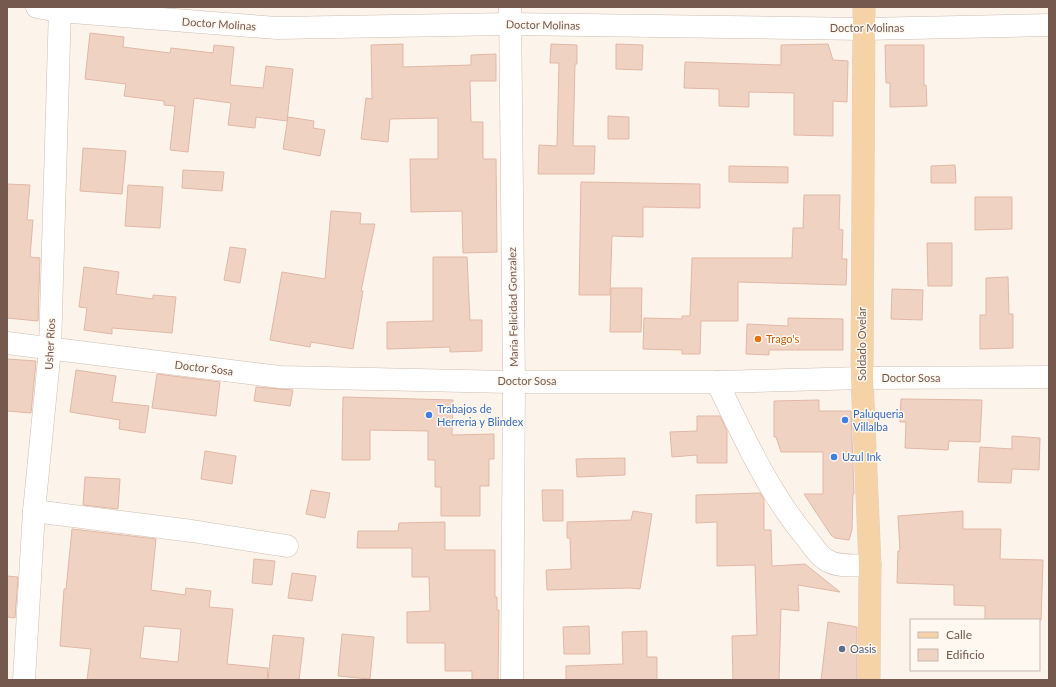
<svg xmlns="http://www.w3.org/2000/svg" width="1056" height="687" viewBox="0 0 1056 687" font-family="Lato,sans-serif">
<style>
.building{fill:#f0d2c3;stroke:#e2b7a4;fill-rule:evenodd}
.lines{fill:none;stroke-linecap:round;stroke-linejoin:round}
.minor-casing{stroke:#d0bdb2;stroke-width:23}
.major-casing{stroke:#d9d1cd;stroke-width:23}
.minor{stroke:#fff;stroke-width:22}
.major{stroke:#f6d3a7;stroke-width:22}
.food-dot{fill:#e8710a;stroke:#fef8f1;stroke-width:1.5}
.shop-dot{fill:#3f7fe0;stroke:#fef8f1;stroke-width:1.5}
.service-dot{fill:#5c6f8a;stroke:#fef8f1;stroke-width:1.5}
.labels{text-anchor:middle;stroke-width:3;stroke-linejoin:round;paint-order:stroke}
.street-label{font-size:11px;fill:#76594e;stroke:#fef8f1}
.food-label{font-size:11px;fill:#c56008;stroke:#fef8f1;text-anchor:start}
.shop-label{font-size:11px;fill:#366cbe;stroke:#fef8f1;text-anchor:start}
.service-label{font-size:11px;fill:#4e5e75;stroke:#fef8f1;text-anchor:start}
</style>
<rect width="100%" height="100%" fill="#fcf4ea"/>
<g class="building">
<polygon points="90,33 124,37 123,47 170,53 171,48 213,53 214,45 234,47 230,85 263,88 266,66 293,69 287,121 256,117 255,128 228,125 231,103 194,98 188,152 170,150 175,106 164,105 164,101 124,96 126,84 85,79"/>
<polygon points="403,44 403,67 471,65 471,55 496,54 496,81 470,81 471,122 483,122 483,159 496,159 497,252 463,253 462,211 411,212 410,159 438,159 438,118 390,119 388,142 361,139 366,98 372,99 371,45"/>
<polygon points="551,44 577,45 577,64 575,64 573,146 595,146 594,174 538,174 539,145 557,146 559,63 550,63"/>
<polygon points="616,44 643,45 642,70 616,69"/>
<polygon points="828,44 833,60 848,61 847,102 833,101 833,136 794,135 794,93 749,92 749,107 719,106 719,89 684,88 685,62 781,65 781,45"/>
<polygon points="885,45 924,45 924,85 926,85 927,106 890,107 890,83 886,83"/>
<polygon points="608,116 629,117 629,139 608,139"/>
<polygon points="288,117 314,121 313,128 325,130 320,156 283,149"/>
<polygon points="83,148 126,151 122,194 80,191"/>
<polygon points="955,165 956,183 931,183 931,166"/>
<polygon points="729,166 788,167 788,183 729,182"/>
<polygon points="183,170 224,172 222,191 182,188"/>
<polygon points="581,182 700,184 700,208 643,207 643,237 612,236 610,295 579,295"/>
<polygon points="7,184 30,185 27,220 33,220 30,257 40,258 38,321 7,318"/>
<polygon points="128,185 163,187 160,228 125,226"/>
<polygon points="804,195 840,195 839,229 843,230 842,259 847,259 846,285 738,282 738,321 701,321 700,354 682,354 682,350 643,349 644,318 682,319 682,316 690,316 692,258 792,258 793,228 803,228"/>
<polygon points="975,197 1012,197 1012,229 975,230"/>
<polygon points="331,211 361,213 360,224 375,224 361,291 363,291 353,349 311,342 310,347 270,340 282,272 325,279"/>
<polygon points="927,243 952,243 952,286 928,286"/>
<polygon points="230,247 246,249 240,283 224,280"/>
<polygon points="433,257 467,257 470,320 482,320 482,351 450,352 450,347 387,349 387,322 433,321"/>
<polygon points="84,267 119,272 116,294 153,299 153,295 176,297 172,333 112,328 112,334 84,330 87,308 79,307"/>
<polygon points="1008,277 1009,314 1013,314 1013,348 980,349 980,315 986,315 986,278"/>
<polygon points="611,288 642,288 641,332 610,332"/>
<polygon points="892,289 923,290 922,320 891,319"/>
<polygon points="788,318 843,319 843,350 769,350 769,355 746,354 747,324 788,326"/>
<polygon points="7,359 36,361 31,413 7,411"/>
<polygon points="76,370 116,376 112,402 149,406 145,433 119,429 120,420 70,412"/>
<polygon points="157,374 220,382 216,416 152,408"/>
<polygon points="256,387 293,390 290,406 254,401"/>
<polygon points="343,397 453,400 452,435 494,434 494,459 489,459 489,486 480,486 480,516 441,516 441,487 435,487 435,460 428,460 428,431 370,430 370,460 342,460"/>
<polygon points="901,399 982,400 980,442 949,441 948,450 905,448 906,422 900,422"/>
<polygon points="819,400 819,411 851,411 854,494 853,494 852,530 849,540 835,538 831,535 804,494 823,494 823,452 781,452 776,437 774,437 774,401"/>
<polygon points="697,416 720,416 727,431 727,463 697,463 697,455 672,457 670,432 697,431"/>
<polygon points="1012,436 1040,438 1039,470 1012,469 1011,483 978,482 980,447 1012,449"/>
<polygon points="205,451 236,456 232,484 201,479"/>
<polygon points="625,458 625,475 577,477 576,459"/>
<polygon points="85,477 120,479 118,509 83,505"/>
<polygon points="311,490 330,493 325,518 306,514"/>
<polygon points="542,490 563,490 563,521 543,521"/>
<polygon points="760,493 764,499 764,530 771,530 772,566 805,564 840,592 798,585 799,611 781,609 779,680 733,680 732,636 757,635 755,565 717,566 717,522 696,523 696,495"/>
<polygon points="633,511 652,514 640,589 630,588 547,590 546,570 571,569 570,538 567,538 567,522 631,520"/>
<polygon points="963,511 963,529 1001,529 1000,559 1043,560 1041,620 985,620 985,606 954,605 954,585 897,583 898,551 900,551 898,516"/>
<polygon points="445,522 445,550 495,550 495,597 497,597 497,610 499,610 498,680 472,680 472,671 445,671 445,643 407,643 407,612 430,611 429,577 412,577 412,548 357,548 358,531 398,531 399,523"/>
<path d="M72,529L156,539L151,590L185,595L186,588L211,591L209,607L233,609L227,664L268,668L267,680H87L91,649L60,646L64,589H66ZM144,626L181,629L178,662L140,658Z"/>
<polygon points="254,559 275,561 272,585 252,583"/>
<polygon points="292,573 316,576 312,601 288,598"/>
<polygon points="7,576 18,577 15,618 7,617"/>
<polygon points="828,622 857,627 857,680 821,680"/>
<polygon points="589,626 590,654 564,654 563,627"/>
<polygon points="647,631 647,657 657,657 657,680 566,680 566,666 623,664 622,632"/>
<polygon points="342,634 374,637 370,679 338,676"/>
<polygon points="273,635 304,638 299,680 268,680"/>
</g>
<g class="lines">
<g class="minor-casing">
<g id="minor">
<polyline points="37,7 59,11 277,28 510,24 864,29 1049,25"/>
<polyline points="510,7 514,382 512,680"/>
<polyline points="7,343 280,377 514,382 717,382 862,378 1049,377"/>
<path d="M717,382C743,435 767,490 805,536C811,543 817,554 825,559C836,568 857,565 870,565"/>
<polyline points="34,511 192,531 287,546"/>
<polyline points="24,680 34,511 50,349 60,7"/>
</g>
</g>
<g class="major-casing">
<polyline id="major" points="864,7 862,378 870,565 869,680"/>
</g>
<use href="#minor" class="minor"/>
<use href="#major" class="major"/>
</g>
<circle class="food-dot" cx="758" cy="339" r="4"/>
<g class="shop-dot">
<circle cx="429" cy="415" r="4"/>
<circle cx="845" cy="420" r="4"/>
<circle cx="834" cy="457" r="4"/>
</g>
<circle class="service-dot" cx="842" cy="649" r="4"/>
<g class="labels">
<g class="street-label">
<text transform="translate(219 24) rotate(4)" y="4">Doctor Molinas</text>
<text transform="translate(543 25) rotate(1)" y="4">Doctor Molinas</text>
<text x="867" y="32">Doctor Molinas</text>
<text transform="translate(513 307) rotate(-91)" y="4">Maria Felicidad Gonzalez</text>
<text transform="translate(50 344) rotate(-87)" y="4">Usher Ríos</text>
<text transform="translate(862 344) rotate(-90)" y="4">Soldado Ovelar</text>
<text transform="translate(204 368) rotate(7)" y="4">Doctor Sosa</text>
<text x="911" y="382">Doctor Sosa</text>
<text x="527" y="385">Doctor Sosa</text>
</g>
<g class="food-label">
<text x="766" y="343">Trago's</text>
</g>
<g class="shop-label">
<text x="437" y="413">Trabajos de<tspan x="437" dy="13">Herreria y Blindex</tspan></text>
<text x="853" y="418">Paluqueria<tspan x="853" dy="13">Villalba</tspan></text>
<text x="842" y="461">Uzul Ink</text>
</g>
<g class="service-label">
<text x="850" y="653">Oasis</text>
</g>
</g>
<rect width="1056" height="687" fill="none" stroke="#76594e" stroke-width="16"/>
<rect x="910" y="619" width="130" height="52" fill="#fef8f1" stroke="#c8b8b0"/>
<rect x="918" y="632" width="20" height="6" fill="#f6d3a7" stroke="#c8b8b0"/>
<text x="946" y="639" font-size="12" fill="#76594e">Calle</text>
<rect x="918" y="649" width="20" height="12" fill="#f0d2c3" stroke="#c8b8b0"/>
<text x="946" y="659" font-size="12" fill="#76594e">Edificio</text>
</svg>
